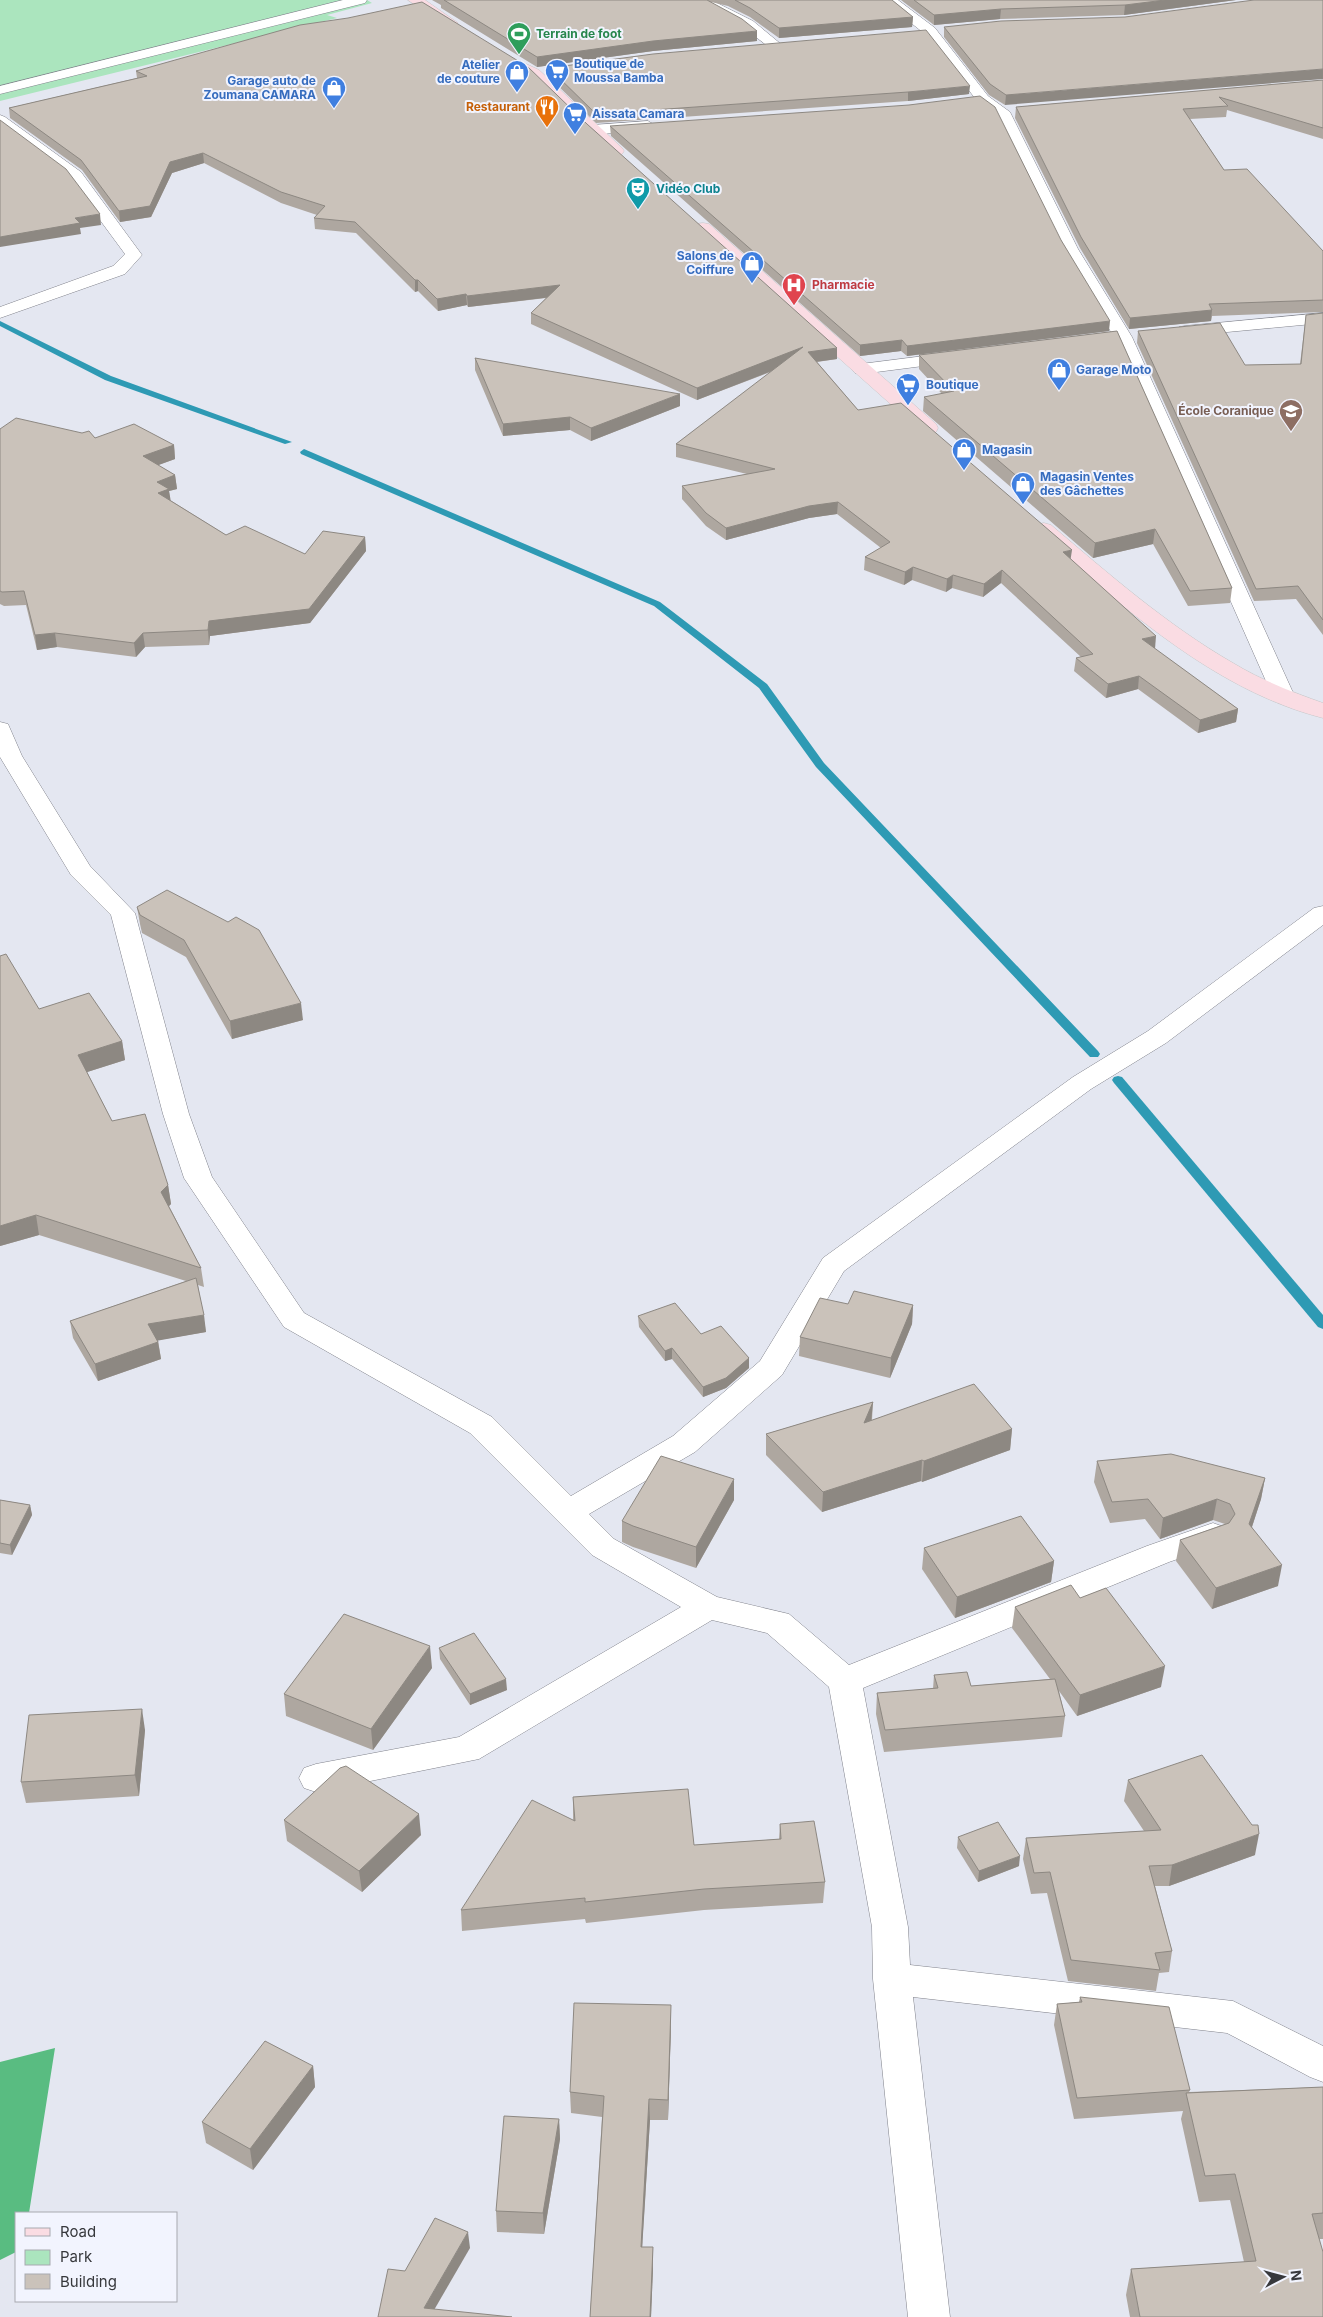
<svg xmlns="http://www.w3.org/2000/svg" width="1323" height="2317" viewBox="0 0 1323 2317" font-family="Inter,sans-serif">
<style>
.green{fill:#abe5be}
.forest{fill:#59bc81}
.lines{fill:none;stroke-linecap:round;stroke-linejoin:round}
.stream{fill:#2e9ab4;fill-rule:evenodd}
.minor-casing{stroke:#80828b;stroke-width:1}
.primary-casing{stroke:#c7c7c8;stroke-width:1}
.minor{fill:#fff;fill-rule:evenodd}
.primary{fill:#fadce3;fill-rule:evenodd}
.wall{fill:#aea7a0}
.shaded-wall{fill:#8d8882}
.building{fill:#cac2ba;stroke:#8d8882}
.labels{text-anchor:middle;stroke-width:4;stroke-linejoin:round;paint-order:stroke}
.far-leisure-label{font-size:12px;font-weight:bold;fill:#27864d;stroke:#f2f4fe;text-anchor:start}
.far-shop-label{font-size:12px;font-weight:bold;fill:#366cbe;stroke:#f2f4fe;text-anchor:start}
.far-food-label{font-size:12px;font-weight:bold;fill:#c56008;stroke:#f2f4fe;text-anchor:end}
.far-culture-label{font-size:12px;font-weight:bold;fill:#0d838f;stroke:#f2f4fe;text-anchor:start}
.far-health-label{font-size:12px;font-weight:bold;fill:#be3a42;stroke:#f2f4fe;text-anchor:start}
.far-education-label{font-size:12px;font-weight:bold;fill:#785e54;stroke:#f2f4fe;text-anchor:end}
</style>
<rect width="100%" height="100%" fill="#e4e7f1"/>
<polygon class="green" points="0,0 367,0 372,3 327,15 337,18 0,101"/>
<polygon class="forest" points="55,2048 29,2213 16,2213 16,2252 0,2260 0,2062"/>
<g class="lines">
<g class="stream">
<polygon points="0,321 111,376 292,442 285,444 105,380 0,326"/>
<polygon points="304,449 660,602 767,684 824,763 1098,1051 1100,1054 1098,1057 1090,1057 816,767 759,688 654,606 301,454 300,452"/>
<polygon points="1118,1076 1122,1077 1323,1315 1323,1329 1318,1327 1114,1083 1112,1080 1114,1077"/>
</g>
<g class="minor-casing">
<g id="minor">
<polygon points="343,0 367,0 365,3 0,94 0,86"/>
<polygon points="693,0 711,0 753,21 782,45 775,49 770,48 743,27"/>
<polygon points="882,0 898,0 935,28 988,96 1010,112 1078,249 1132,337 1295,697 1292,702 1284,704 1276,702 1273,697 1114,337 1062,249 996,115 978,102 925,34"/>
<polygon points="0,115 5,117 81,172 142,255 125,274 0,318 0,307 113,266 125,254 69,178 0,127"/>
<polygon points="648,121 656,126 653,129 593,135 585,130 593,125"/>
<polygon points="1323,313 1323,323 1185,336 1179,335 1176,331 1179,327 1185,326"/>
<polygon points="956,352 962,353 965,357 962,361 861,374 855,373 852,369 855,365 861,364"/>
<polygon points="0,722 8,724 22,756 90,866 135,913 189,1114 212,1177 304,1313 492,1417 571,1496 673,1436 760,1361 823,1258 1073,1077 1148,1031 1314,908 1323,906 1323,925 1166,1043 1091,1089 844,1271 782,1375 695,1452 589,1514 614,1539 717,1597 789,1614 849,1665 1147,1546 1213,1523 1224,1527 1229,1535 1224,1543 1169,1562 863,1688 908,1927 910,1965 1233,2001 1323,2046 1323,2082 1310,2077 1227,2033 913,1997 950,2317 908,2317 873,1979 872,1927 829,1687 767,1633 712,1620 479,1759 316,1792 304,1788 299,1778 304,1768 316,1764 459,1737 681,1607 592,1555 470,1433 284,1327 184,1178 163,1114 111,915 71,875 0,757"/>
</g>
</g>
<g class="primary-casing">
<g id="primary">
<polygon points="408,0 425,0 458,23 456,26 446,26"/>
<polygon points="520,61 539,70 622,148 624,151 622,154 610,154 529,76 513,65 515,62"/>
<polygon points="703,223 709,224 936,424 938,428 936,432 922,432 697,232 695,228 697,224"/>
<path d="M1044,523L1051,525C1109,574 1167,625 1233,663C1261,680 1292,692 1323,703V718C1213,690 1121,605 1037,533L1034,529L1037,525Z"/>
</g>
</g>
<use href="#minor" class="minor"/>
<use href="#primary" class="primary"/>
</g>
<g class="wall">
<polygon points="432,0 892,0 913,17 912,27 779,38 750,17 728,6 711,2 757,41 653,51 537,67 441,8 441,5"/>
<polygon points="901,0 1236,0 1124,15 1000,19 934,25"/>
<polygon points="1125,17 1005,105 989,95 944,37 944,27"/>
<polygon points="549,68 969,94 908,101 596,123 549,77"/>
<polygon points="136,71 587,124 837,359 817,362 858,410 1071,559 1155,649 1238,709 1236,722 1198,733 1138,689 1106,698 1074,671 1076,658 1081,657 1001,583 983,597 952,588 946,592 912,580 904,585 864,570 865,557 881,548 837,514 809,518 726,540 706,526 682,499 682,486 747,474 676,457 676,444 773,371 697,400 531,324 531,313 546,298 468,307 467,305 438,311 418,291 415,292 356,233 315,229 314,218 317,215 281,203 204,163 172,173 151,217 120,222 82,170 10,118 9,108 137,78"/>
<polygon points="1323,80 1323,139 1227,110 1226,117 1190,119 1224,170 1323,251 1323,312 1212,316 1211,321 1129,329 1080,248 1015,118 1016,107"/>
<polygon points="610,126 1061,240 1109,331 907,356 901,351 860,356 611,136"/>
<polygon points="1323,313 1323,635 1296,599 1254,601 1137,343 1138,331 1245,365 1300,364 1306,315"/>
<polygon points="1117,331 1232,588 1230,603 1188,606 1153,544 1093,558 923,411 924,397 942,394 919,369 919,355"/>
<polygon points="475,358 680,406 591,441 570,430 503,436 475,370"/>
<polygon points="0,429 174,445 175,459 158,465 175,475 177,489 169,491 170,500 226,535 305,554 365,537 366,551 310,623 210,636 209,645 145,647 136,657 57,647 37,650 26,605 4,606 0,604"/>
<polygon points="137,907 303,1020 232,1039 186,957 142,933 140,924"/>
<polygon points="0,956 39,1009 122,1041 125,1060 87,1072 112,1121 168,1185 171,1204 169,1206 201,1268 204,1287 198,1285 206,1332 158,1340 161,1359 98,1381 73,1338 70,1321 186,1281 39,1235 0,1246"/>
<polygon points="848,1304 913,1305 912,1324 890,1378 799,1356 800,1337"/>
<polygon points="638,1316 701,1334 749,1358 749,1368 726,1388 703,1397 672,1359 665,1361 639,1327"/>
<polygon points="873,1402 872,1420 1012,1429 1010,1450 922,1482 921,1481 822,1512 766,1455 766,1434"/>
<polygon points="1097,1461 1265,1478 1261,1499 1252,1527 1278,1586 1212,1609 1176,1561 1180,1540 1225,1524 1213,1520 1160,1539 1145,1519 1110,1523 1094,1482"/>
<polygon points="0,1500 30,1505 32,1515 12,1555 0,1553"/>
<polygon points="734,1500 696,1568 633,1547 622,1542 622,1521"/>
<polygon points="924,1548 1054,1561 1051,1582 955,1618 922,1569"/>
<polygon points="1080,1598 1161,1687 1077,1716 1059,1691 1065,1716 1062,1737 884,1752 876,1714 877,1693 933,1689 934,1675 971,1686 1050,1679 1012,1628 1015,1607"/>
<polygon points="439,1648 507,1690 470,1705 440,1659"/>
<polygon points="432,1668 373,1750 286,1716 284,1694"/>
<polygon points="145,1730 139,1796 26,1803 21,1782"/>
<polygon points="1128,1780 1255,1855 1169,1886 1155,1886 1172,1951 1169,1972 1159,1973 1156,1991 1068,1981 1047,1893 1031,1894 1023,1859 1026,1838 1144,1831 1124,1801"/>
<polygon points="573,1797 694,1845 779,1839 780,1824 825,1882 823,1903 704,1910 586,1923 585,1919 462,1931 461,1910 573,1820"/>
<polygon points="284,1820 421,1835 362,1892 287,1841"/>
<polygon points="958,1837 1019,1866 978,1882 957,1848"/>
<polygon points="1080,1997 1190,2090 1189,2092 1323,2087 1323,2239 1319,2239 1323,2317 1130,2317 1126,2295 1131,2269 1244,2262 1230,2200 1199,2202 1181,2119 1183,2111 1074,2119 1054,2025 1057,2004 1079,2002"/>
<polygon points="671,2026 668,2120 650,2120 642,2247 653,2247 653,2268 651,2317 590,2317 602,2117 571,2113 570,2092"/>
<polygon points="313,2066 315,2087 253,2170 206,2143 202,2122"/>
<polygon points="559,2119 560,2139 544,2234 497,2232 496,2211"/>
</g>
<g class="shaded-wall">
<polygon points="1165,0 1236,0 1124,15 1125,5"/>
<polygon points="1001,9 1000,19 934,25 934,15"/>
<polygon points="913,17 912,27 779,38 779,28"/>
<polygon points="757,31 757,41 653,51 537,67 537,57 653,41"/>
<polygon points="1323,69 1323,79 1005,105 1006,95"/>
<polygon points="970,86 969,94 908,101 908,92"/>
<polygon points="203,153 204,163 172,173 151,217 120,222 119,211 170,162"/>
<polygon points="100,214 101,225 80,228 81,234 0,247 0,237 75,218"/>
<polygon points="415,280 418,280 418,291 415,292"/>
<polygon points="560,285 560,296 468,307 467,296"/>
<polygon points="466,294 467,305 438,311 437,299"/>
<polygon points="1212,310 1211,321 1129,329 1130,318"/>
<polygon points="1110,321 1109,331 907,356 907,346"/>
<polygon points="902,340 901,351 860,356 860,345"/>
<polygon points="803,347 803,359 697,400 697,388"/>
<polygon points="837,348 837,359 807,363 808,352"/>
<polygon points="680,394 680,406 591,441 591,428"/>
<polygon points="570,417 570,430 503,436 503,424"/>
<polygon points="174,445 175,459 145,470 143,456"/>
<polygon points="175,475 177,489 169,491 171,502 160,506 157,482"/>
<polygon points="838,502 837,514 809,518 726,540 726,528 809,506"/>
<polygon points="1155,529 1153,544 1093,558 1095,543"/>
<polygon points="365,537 366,551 310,623 210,636 209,645 208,630 209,621"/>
<polygon points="1072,550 1070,563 1063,552"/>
<polygon points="913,567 912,580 904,585 905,572"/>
<polygon points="1002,570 1001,583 983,597 984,584"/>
<polygon points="953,575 952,588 946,592 947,579"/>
<polygon points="55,633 57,647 37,650 35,635"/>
<polygon points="143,633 145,647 136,657 134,643"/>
<polygon points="1156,636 1155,649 1142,639"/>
<polygon points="1139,676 1138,689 1106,698 1108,684"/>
<polygon points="1238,709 1236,722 1198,733 1200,720"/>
<polygon points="301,1003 303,1020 232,1039 230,1021"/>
<polygon points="122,1041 125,1060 81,1074 78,1055"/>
<polygon points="168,1185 171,1204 164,1211 161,1192"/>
<polygon points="36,1215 39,1235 0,1246 0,1226"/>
<polygon points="913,1305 912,1324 890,1378 891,1358"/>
<polygon points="204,1315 206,1332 150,1342 148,1324"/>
<polygon points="158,1342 161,1359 98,1381 95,1364"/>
<polygon points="672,1348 672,1359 665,1361 665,1351"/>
<polygon points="749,1358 749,1368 726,1388 703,1397 703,1387"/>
<polygon points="873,1402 871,1423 864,1423"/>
<polygon points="1012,1429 1010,1450 922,1482 924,1461"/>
<polygon points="922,1460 921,1481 822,1512 823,1492"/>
<polygon points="1265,1478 1261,1499 1246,1545 1249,1524"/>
<polygon points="734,1479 734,1500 696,1568 696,1547"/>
<polygon points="1217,1499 1213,1520 1160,1539 1163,1518"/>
<polygon points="30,1505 32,1515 12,1555 10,1545"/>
<polygon points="1054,1561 1051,1582 955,1618 957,1597"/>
<polygon points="1282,1565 1278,1586 1212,1609 1216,1588"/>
<polygon points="430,1646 432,1668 373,1750 371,1729"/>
<polygon points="1165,1666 1161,1687 1077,1716 1080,1695"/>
<polygon points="506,1679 507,1690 470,1705 470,1694"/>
<polygon points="142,1709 145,1730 139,1796 135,1775"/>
<polygon points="419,1814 421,1835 362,1892 359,1871"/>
<polygon points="1259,1834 1255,1855 1169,1886 1172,1865"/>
<polygon points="1020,1856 1019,1866 978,1882 979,1871"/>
<polygon points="671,2005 671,2026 668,2120 668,2100"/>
<polygon points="313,2066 315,2087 253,2170 250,2149"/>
<polygon points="649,2099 650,2120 641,2267 641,2247"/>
<polygon points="559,2119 560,2139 544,2234 543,2213"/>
<polygon points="468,2232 470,2248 430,2317 424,2308"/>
<polygon points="653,2247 653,2268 651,2317 650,2317"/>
</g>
<g class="building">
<polygon points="444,0 707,0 742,19 757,31 653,41 537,57"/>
<polygon points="735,0 892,0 913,17 779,28 750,8"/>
<polygon points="914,0 1165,0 1125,5 1001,9 934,15"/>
<polygon points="1254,0 1323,0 1323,69 1006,95 990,84 944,27 1001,21 1125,17"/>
<polygon points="422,2 528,67 587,124 837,348 808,352 858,410 901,403 1072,550 1063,552 1156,636 1142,639 1238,709 1200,720 1139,676 1108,684 1076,658 1093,654 1002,570 984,584 953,575 947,579 913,567 905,572 865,557 890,542 838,502 809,506 726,528 706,513 682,486 775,469 676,444 803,347 697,388 531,313 560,285 467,296 466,294 437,299 418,280 415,280 355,222 314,218 325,206 281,192 203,153 170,162 150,206 119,211 81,160 9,108 147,76 136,71 300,25 348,18"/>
<polygon points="926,30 970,86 908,92 596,114 549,68 653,54"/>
<polygon points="1323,80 1323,128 1219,97 1228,106 1183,109 1224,170 1247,169 1323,251 1323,300 1209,304 1212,310 1130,318 1081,237 1016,107"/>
<polygon points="980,96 995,107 1061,240 1110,321 907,346 902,340 860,345 610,126 909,105"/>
<polygon points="0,120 66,169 100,214 75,218 80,223 0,237"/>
<polygon points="1323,313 1323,620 1298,586 1256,589 1138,331 1220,323 1245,365 1301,364 1306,315"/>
<polygon points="1117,331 1232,588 1190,591 1155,529 1095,543 924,397 954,391 919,355"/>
<polygon points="475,358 680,394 591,428 570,417 503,424"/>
<polygon points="16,418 82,433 89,431 95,438 134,424 174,445 143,456 175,475 157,482 169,489 158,493 226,535 245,526 305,554 323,531 365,537 309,609 209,621 208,630 143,633 134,643 55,633 35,635 24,591 2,592 0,591 0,429"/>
<polygon points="167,890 228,922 236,917 259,930 301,1003 230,1021 184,940 140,915 137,907"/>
<polygon points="6,954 39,1009 89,993 122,1041 78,1055 112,1121 145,1114 168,1185 161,1192 201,1268 36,1215 0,1226 0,956"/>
<polygon points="196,1278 204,1315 148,1324 158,1342 95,1364 70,1321"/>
<polygon points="854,1291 913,1305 891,1358 800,1337 820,1298 848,1304"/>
<polygon points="675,1303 701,1334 721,1326 749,1358 726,1378 703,1387 672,1348 665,1351 638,1316"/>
<polygon points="974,1384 1012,1429 924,1461 922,1460 823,1492 766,1434 873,1402 864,1423"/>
<polygon points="1171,1454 1265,1478 1249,1524 1282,1565 1216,1588 1180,1540 1229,1523 1235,1514 1230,1504 1217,1499 1163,1518 1148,1499 1112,1502 1097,1461"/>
<polygon points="661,1456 734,1479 696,1547 633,1526 622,1521"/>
<polygon points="0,1500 30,1505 10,1545 0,1543"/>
<polygon points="1021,1516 1054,1561 957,1597 924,1548"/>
<polygon points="1071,1585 1080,1598 1106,1588 1165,1666 1080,1695 1015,1607"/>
<polygon points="344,1614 430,1646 371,1729 284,1694"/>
<polygon points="474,1633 506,1679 470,1694 439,1648"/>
<polygon points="967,1672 971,1686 1055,1679 1065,1716 885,1730 877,1693 938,1688 934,1675"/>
<polygon points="142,1709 135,1775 21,1782 29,1715"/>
<polygon points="1202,1755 1252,1825 1258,1825 1259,1834 1172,1865 1149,1866 1172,1951 1155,1953 1160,1970 1071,1960 1050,1872 1034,1873 1026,1838 1161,1830 1128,1780"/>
<polygon points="346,1766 419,1814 359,1871 284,1820 340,1768"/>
<polygon points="688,1789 694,1845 781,1839 780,1824 814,1821 825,1882 704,1889 585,1902 585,1898 461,1910 532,1800 575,1821 573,1797"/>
<polygon points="998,1822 1020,1856 979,1871 958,1837"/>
<polygon points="1080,1997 1169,2007 1190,2090 1077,2098 1057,2004 1082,2002"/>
<polygon points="574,2003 671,2005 668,2100 649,2099 641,2247 653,2247 650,2317 590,2317 604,2096 570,2092"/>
<polygon points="265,2041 313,2066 250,2149 202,2122"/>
<polygon points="1323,2087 1323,2213 1312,2214 1323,2252 1323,2317 1140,2317 1131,2269 1256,2261 1235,2174 1205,2176 1186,2093"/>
<polygon points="504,2116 559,2119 543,2213 496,2211"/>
<polygon points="435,2218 468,2232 424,2308 512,2317 378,2317 388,2269 405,2271"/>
</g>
<defs>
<g id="stadium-pin" transform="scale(1.25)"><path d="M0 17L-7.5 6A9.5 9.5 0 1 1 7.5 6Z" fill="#2e9e5b" stroke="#f2f4fe"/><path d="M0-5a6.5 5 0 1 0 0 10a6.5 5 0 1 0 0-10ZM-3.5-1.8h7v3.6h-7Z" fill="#fff"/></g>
<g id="supermarket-pin" transform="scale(1.25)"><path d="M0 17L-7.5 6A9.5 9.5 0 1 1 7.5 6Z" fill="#3f7fe0" stroke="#f2f4fe"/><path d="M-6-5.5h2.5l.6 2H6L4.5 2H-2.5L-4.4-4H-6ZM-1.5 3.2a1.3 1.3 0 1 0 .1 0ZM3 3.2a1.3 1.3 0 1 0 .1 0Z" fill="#fff"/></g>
<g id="shop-pin" transform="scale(1.25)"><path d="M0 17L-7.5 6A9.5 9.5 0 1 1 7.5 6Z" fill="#3f7fe0" stroke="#f2f4fe"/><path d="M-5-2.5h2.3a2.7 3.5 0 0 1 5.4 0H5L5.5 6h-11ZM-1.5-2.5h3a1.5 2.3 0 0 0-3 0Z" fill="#fff"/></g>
<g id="restaurant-pin" transform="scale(1.25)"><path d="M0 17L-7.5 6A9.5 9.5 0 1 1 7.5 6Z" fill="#e8710a" stroke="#f2f4fe"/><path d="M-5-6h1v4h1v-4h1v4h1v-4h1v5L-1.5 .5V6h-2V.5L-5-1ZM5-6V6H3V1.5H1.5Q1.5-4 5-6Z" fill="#fff"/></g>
<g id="theatre-pin" transform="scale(1.25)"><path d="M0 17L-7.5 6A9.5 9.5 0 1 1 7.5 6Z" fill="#0f9aa8" stroke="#f2f4fe"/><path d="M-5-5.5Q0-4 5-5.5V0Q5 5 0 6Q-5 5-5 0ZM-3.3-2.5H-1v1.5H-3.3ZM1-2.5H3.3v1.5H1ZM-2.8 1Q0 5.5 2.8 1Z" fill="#fff"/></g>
<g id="hospital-pin" transform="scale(1.25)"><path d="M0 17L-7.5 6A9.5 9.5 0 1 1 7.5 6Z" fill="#e0444e" stroke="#f2f4fe"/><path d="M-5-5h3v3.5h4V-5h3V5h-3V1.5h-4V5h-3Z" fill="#fff"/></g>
<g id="school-pin" transform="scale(1.25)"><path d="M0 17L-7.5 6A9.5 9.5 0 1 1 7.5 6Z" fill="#8d6e63" stroke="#f2f4fe"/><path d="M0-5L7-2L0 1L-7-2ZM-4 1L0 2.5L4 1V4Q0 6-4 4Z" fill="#fff"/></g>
</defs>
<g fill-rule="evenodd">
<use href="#stadium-pin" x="519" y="34"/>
<use href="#supermarket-pin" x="557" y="71"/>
<use href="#shop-pin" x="517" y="72"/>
<use href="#shop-pin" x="334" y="88"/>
<use href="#restaurant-pin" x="547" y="107"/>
<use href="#supermarket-pin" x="575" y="114"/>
<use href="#theatre-pin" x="638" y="189"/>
<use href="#shop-pin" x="752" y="263"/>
<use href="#hospital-pin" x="794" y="285"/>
<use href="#shop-pin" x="1059" y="370"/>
<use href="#supermarket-pin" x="908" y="385"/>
<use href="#school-pin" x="1291" y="411"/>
<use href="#shop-pin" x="964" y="450"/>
<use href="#shop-pin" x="1023" y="484"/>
</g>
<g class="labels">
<g class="far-leisure-label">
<text x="536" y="38">Terrain de foot</text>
</g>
<g class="far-shop-label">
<text x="574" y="68">Boutique de<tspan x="574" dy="14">Moussa Bamba</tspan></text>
<text x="500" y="69" text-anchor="end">Atelier<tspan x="500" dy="14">de couture</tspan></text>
<text x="316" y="85" text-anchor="end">Garage auto de<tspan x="316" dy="14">Zoumana CAMARA</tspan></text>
<text x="592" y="118">Aissata Camara</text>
<text x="734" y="260" text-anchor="end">Salons de<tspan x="734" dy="14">Coiffure</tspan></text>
<text x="1076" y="374">Garage Moto</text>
<text x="926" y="389">Boutique</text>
<text x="982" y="454">Magasin</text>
<text x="1040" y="481">Magasin Ventes<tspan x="1040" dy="14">des Gâchettes</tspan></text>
</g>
<g class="far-food-label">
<text x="530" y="111">Restaurant</text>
</g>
<g class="far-culture-label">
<text x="656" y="193">Vidéo Club</text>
</g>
<g class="far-health-label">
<text x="812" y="289">Pharmacie</text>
</g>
<g class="far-education-label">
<text x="1274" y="415">École Coranique</text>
</g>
</g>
<rect x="15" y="2212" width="162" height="90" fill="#f2f4fe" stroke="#a7a9b0"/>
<rect x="25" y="2228" width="25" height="8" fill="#fadce3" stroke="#a7a9b0"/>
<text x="60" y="2237" font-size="15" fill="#37383c">Road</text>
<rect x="25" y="2250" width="25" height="15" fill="#abe5be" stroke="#a7a9b0"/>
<text x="60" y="2262" font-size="15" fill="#37383c">Park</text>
<rect x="25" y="2274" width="25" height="15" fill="#cac2ba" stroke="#a7a9b0"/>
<text x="60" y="2287" font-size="15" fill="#37383c">Building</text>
<g transform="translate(1283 2277) rotate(84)" stroke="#f2f4fe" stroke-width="4" paint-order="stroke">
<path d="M0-4L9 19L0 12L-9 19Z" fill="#37383c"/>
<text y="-8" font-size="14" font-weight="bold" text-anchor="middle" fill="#37383c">N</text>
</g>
</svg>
